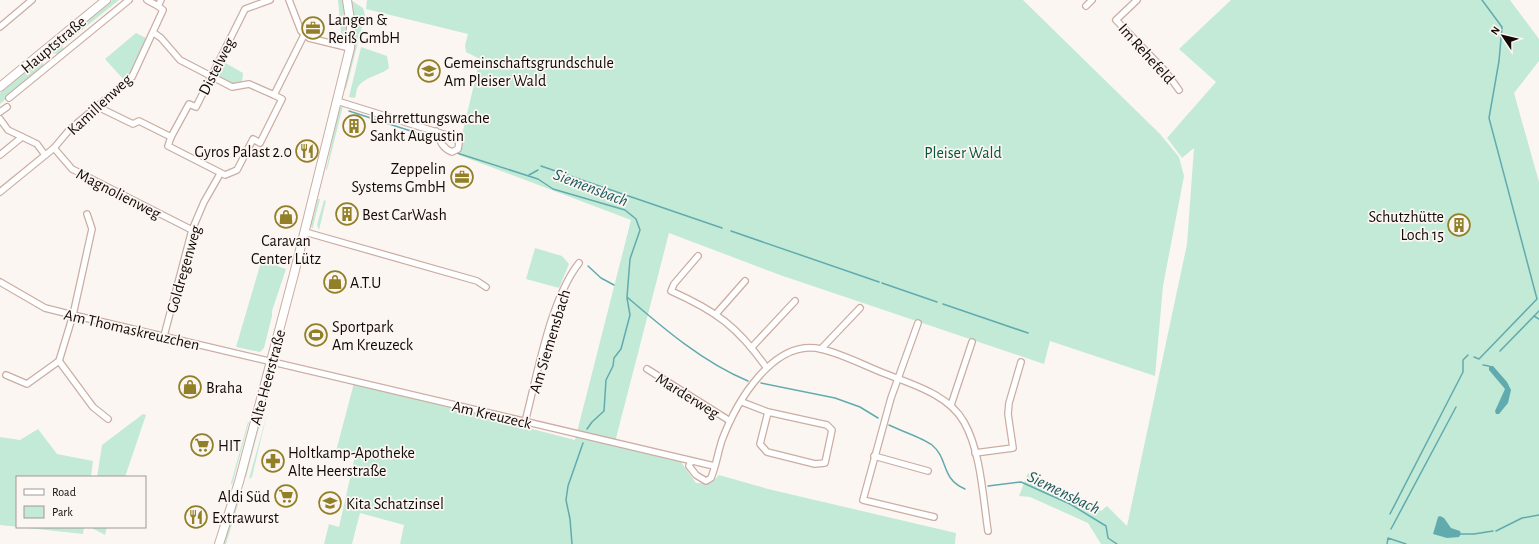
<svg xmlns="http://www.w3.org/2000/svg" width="1539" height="544" viewBox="0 0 1539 544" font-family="'Alegreya Sans',sans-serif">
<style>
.green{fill:#c3ead7}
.water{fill:#61abaf}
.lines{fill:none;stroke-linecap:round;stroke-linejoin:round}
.stream{stroke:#61abaf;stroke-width:1.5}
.street-casing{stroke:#cbada2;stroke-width:8}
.secondary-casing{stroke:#cbada2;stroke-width:10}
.street{stroke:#fff;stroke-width:5.5}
.secondary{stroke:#fff;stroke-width:8}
.labels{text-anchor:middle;stroke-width:3.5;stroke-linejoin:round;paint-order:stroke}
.poi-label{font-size:16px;fill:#130a06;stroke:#fcf6f3;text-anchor:start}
.street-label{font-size:16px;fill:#130a06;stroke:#fcf6f3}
.park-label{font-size:16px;fill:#05573d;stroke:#fcf6f3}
.water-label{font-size:17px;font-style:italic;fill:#1a595c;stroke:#fcf6f3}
</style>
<rect width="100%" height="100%" fill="#fcf6f3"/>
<g class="green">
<polygon points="112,0 119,0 62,46 65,51 61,54 52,53 42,61 44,68 0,104 0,93"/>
<polygon points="338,0 344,0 347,19 346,39 342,43"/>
<path d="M351,0L363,8L365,15L346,89L344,87C354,53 355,35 351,0Z"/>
<polygon points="367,0 1023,0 1160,134 1179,157 1184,176 1163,286 1155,376 1050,341 1044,364 780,275 669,233 614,446 681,462 696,483 711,483 719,475 768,489 956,533 955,544 400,544 404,525 360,513 352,544 324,544 329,524 339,527 355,456 336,451 354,383 575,440 631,220 459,155 457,138 462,135 480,59 466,52 465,45 468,34 366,9"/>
<polygon points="1231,0 1510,0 1539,39 1539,61 1514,93 1539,182 1539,544 1101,544 1088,523 1030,497 1019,496 1028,473 1035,480 1062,494 1077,495 1101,511 1107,506 1127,526 1187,244 1194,148 1182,158 1167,138 1216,82 1179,49"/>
<polygon points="136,33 148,39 130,75 124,80 105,59"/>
<path d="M361,47L387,56L389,68C380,76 362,77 357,89C356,92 356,95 355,98L349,97Z"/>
<polygon points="222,61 243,73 242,83 232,85 218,77 216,70"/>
<polygon points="343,106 327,170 326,170 338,114 337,112 340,108"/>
<polygon points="318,199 320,199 312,230 310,220 313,218"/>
<polygon points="324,200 326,201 319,230 317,225"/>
<polygon points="535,248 562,256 569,264 559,288 526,279"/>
<polygon points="263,261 286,269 272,311 272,316 264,348 260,352 236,347 261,262"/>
<polygon points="272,374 273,374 246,477 244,477"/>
<polygon points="143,414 146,415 125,477 97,477 102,445"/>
<polygon points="267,414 252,477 249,479"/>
<polygon points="248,422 249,422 232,485 231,483"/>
<polygon points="38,429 57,454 93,461 91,477 17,477 17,527 84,527 83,534 0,525 0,437 20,440"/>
<polygon points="240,490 242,491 226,544 223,544"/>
<polygon points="90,527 107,527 105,535"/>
</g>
<g class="water">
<polygon points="1489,366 1493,366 1507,382 1511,390 1508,403 1499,414 1496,414 1495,411 1505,389 1489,370"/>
<polygon points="1440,516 1444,518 1451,528 1460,531 1461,534 1459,537 1447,538 1433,534 1438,517"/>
</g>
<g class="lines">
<g class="stream">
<polyline points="349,111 417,133"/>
<polyline points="425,136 435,141"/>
<path d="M457,153L538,179L553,189L625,210L636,219L640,230L630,259L627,297C663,328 704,363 748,381"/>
<polyline points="541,166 722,228"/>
<polyline points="529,175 538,170"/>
<polyline points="731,231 879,282"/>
<polyline points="588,266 601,278 614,285"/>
<polyline points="882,283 937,302"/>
<polyline points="943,304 1028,333"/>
<polyline points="1534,316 1539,319"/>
<polyline points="1500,351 1539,311"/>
<polyline points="1474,357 1479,359 1537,299 1489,118 1499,61 1502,27 1482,0"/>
<polyline points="1483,365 1489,366"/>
<polyline points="761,383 835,398 860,407 878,418"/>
<path d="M889,425C901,431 923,438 932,445C949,459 940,478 965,489"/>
<polyline points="587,429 592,422 604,411 606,380 613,366 614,358 621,349 630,315 627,298"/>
<polyline points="988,486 1021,482 1070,504 1106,526 1108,538 1117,544"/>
<polyline points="1390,514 1463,372 1463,360 1468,355"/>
<polyline points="1391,529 1456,407"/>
<polyline points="1496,531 1522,518 1539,515"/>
<polyline points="1461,534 1474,534 1493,531"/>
<polyline points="572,544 570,519 566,500 568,486 583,443"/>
<polyline points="1387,544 1388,538 1406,544"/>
</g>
<g class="street-casing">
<g id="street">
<polyline points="147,0 158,6 161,0"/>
<polyline points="289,0 301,31 309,38 350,48"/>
<polyline points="1137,0 1116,20 1166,72 1179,90"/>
<polyline points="1086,6 1092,0"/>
<polyline points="0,27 32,0"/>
<polyline points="154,33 161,38 180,60 232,87 249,84 274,95"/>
<polyline points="9,98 129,0"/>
<path d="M337,101L456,138L459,143L458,149L452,152C442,148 440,141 436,131"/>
<polyline points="98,107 133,124 139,121 171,137 168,146 225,175 237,170 253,139 260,143 282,99 274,95 304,35"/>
<polyline points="0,112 7,107"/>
<polyline points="0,119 8,130 37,144 45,155"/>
<polyline points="171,137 189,104 196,107 245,9 270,0"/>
<polyline points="54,148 72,169 192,230"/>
<polyline points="0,155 22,137"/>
<polyline points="0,192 54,148 70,129 132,77 163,10 158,6"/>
<polyline points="305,232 477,281 486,287"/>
<path d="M698,256L674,284L671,291C716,311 738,327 766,367"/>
<polyline points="0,282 45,308 73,315 714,466"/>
<polyline points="716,314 745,281"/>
<polyline points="918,323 891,398 863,500 934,517"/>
<polyline points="164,336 192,230 204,202 220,174"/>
<polyline points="752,347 795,301"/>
<polyline points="821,349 860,308"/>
<polyline points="59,361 93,407 108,419"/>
<polyline points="647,369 730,421"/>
<polyline points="6,375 27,384 59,361 73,315 92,229 87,214"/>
<polyline points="742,402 768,412 827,425 832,430 825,463 815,464 767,452 760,444 768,412"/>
<polyline points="951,405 972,342"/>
<path d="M525,422C537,376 550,300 579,263"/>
<polyline points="975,453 1013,448 1008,414 1009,403 1021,362"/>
<polyline points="874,456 928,471"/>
<path d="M691,461L689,466L696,475L706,481L711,478C716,466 718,452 722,440C736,403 773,338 821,349C843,354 865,366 886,374C914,385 949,395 964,422C981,452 983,498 988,531"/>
</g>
</g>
<g class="secondary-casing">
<g id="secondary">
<polyline points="0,87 106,0"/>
<polyline points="219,544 239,482 294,274 350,48 351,27 347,0"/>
</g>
</g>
<use href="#street" class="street"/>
<use href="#secondary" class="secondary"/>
</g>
<defs>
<g id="office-ring" transform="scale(1.15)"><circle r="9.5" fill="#fcf6f3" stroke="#918027" stroke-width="1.5"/><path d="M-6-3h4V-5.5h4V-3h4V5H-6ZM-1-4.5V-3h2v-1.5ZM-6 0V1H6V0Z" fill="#918027"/></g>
<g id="school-ring" transform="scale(1.15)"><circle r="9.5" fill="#fcf6f3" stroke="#918027" stroke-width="1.5"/><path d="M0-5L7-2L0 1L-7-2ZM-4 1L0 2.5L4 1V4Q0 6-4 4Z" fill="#918027"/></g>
<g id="building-ring" transform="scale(1.15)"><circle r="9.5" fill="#fcf6f3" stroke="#918027" stroke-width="1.5"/><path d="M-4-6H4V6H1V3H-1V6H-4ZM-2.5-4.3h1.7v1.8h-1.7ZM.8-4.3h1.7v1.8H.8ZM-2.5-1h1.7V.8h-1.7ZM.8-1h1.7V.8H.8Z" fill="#918027"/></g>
<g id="restaurant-ring" transform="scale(1.15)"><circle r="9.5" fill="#fcf6f3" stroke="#918027" stroke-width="1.5"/><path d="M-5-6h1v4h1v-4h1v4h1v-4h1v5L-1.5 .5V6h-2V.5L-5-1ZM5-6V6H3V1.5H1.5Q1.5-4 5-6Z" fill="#918027"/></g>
<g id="shop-ring" transform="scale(1.15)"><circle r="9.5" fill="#fcf6f3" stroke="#918027" stroke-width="1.5"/><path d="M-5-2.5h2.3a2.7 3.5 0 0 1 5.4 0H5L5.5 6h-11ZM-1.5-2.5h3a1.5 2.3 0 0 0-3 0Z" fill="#918027"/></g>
<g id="stadium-ring" transform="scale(1.15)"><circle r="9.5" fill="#fcf6f3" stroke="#918027" stroke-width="1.5"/><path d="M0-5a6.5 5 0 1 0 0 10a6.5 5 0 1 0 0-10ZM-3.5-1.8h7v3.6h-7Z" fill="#918027"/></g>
<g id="supermarket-ring" transform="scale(1.15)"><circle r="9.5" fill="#fcf6f3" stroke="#918027" stroke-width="1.5"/><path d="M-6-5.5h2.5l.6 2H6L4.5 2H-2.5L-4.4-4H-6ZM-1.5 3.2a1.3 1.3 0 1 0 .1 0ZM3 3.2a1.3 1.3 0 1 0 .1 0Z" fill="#918027"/></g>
<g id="pharmacy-ring" transform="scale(1.15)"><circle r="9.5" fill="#fcf6f3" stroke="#918027" stroke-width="1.5"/><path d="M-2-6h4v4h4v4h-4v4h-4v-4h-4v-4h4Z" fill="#918027"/></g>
</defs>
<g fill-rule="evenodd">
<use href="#office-ring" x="313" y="28"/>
<use href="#school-ring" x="429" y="71"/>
<use href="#building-ring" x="354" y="126"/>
<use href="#restaurant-ring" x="307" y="151"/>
<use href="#office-ring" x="462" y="177"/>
<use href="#building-ring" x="347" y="214"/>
<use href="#shop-ring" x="286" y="217"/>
<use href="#building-ring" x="1459" y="225"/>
<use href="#shop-ring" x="335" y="282"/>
<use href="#stadium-ring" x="316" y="335"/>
<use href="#shop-ring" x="190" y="387"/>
<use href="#supermarket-ring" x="202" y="445"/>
<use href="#pharmacy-ring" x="273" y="461"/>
<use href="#supermarket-ring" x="286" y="496"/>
<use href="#school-ring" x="330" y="503"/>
<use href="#restaurant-ring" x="196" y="517"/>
</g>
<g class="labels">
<g class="poi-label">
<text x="328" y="25">Langen &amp;<tspan x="328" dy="18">Reiß GmbH</tspan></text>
<text x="444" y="68">Gemeinschaftsgrundschule<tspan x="444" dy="18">Am Pleiser Wald</tspan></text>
<text x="370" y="123">Lehrrettungswache<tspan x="370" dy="18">Sankt Augustin</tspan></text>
<text x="292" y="157" text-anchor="end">Gyros Palast 2.0</text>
<text x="446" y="174" text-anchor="end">Zeppelin<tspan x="446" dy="18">Systems GmbH</tspan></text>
<text x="362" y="220">Best CarWash</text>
<text x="1444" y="222" text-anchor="end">Schutzhütte<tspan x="1444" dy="18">Loch 15</tspan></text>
<text x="286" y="246" text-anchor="middle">Caravan<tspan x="286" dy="18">Center Lütz</tspan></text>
<text x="350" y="288">A.T.U</text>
<text x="332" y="332">Sportpark<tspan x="332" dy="18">Am Kreuzeck</tspan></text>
<text x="206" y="393">Braha</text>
<text x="218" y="451">HIT</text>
<text x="288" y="458">Holtkamp-Apotheke<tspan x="288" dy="18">Alte Heerstraße</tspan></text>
<text x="270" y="502" text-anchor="end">Aldi Süd</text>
<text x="346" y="509">Kita Schatzinsel</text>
<text x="212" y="523">Extrawurst</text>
</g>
<g class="street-label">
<text transform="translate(53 44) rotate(-40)" y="6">Hauptstraße</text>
<text transform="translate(1147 53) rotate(48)" y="6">Im Rehefeld</text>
<text transform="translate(216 66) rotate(-63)" y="6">Distelweg</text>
<text transform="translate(99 104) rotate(-43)" y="6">Kamillenweg</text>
<text transform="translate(119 193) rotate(27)" y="6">Magnolienweg</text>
<text transform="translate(183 269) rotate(-74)" y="6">Goldregenweg</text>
<text transform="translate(132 329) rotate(13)" y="6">Am Thomaskreuzchen</text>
<text transform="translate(549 341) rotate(-73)" y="6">Am Siemensbach</text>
<text transform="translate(267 377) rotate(-75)" y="6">Alte Heerstraße</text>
<text transform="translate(688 395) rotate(32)" y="6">Marderweg</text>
<text transform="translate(492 414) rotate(13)" y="6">Am Kreuzeck</text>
</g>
<g class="park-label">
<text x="963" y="158">Pleiser Wald</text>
</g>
<g class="water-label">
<text transform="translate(591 187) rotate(21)" y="6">Siemensbach</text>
<text transform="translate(1064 492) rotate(26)" y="6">Siemensbach</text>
</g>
</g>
<rect x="16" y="476" width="130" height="52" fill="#fcf6f3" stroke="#9f9894"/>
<rect x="24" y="489" width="20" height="6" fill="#ffffff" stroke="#9f9894"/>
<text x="52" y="496" font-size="12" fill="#130a06">Road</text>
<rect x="24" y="506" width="20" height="12" fill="#c3ead7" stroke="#9f9894"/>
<text x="52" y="516" font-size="12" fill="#130a06">Park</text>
<g transform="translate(1503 36) rotate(305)" stroke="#fcf6f3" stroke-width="3" paint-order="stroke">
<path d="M0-3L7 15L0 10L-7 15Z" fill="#130a06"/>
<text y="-6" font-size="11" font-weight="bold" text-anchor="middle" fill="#130a06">N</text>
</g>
</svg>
